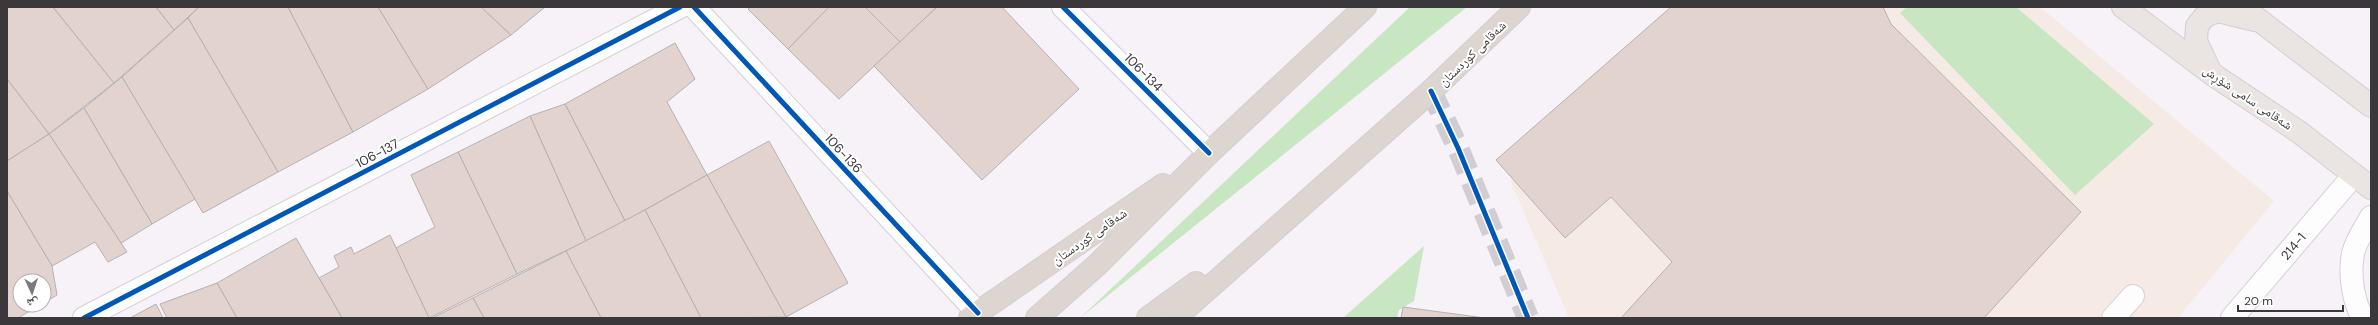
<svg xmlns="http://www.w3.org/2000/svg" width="2378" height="325" viewBox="0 0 2378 325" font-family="'DM Sans','Noto Naskh Arabic',sans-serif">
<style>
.medical{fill:#f5ebe4}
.green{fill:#c8e6c1}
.building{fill:#e3d3cf;stroke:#b5b1b2}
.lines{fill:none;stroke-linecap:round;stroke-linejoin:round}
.minor-tunnel{stroke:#d1cdd2;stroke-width:22;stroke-dasharray:22 11;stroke-linecap:butt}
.minor-casing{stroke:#d3d0d5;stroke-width:24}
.major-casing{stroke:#d1cfd2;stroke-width:24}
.highway-casing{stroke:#d1cfd2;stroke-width:24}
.minor{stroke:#fefdfe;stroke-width:22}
.major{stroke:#eae5e2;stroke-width:22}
.highway{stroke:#ddd5cf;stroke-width:22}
.cycleway-casing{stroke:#fff;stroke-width:8}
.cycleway{stroke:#0057b8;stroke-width:5}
.labels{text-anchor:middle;stroke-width:4;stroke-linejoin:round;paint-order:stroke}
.street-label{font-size:13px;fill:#3b383c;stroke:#fff}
</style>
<rect width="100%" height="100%" fill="#f6f2f8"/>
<polygon class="medical" points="1694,7 2040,7 2274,201 2178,318 1569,318 1511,182"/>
<g class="green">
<polygon points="1410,7 1467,7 1080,318"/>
<polygon points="1907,7 2016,7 2154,124 2075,195 1900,13"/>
<polygon points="1424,246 1414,301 1399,310 1397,318 1343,318"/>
</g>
<g class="building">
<polygon points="7,7 53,7 114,83 49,134 7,79"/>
<polygon points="53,7 156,7 174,30 114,83"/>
<polygon points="156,7 199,7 174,30"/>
<polygon points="199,7 288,7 353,132 278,172 188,18"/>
<polygon points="288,7 378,7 428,89 353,132"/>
<polygon points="378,7 481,7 511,35 428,89"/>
<polygon points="481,7 545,7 511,35"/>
<polygon points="750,7 829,7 788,49 748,9"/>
<polygon points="829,7 865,7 900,42 839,99 788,49"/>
<polygon points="865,7 937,7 900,42"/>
<polygon points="937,7 1002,7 1079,89 982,180 874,66"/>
<polygon points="1671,7 1883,7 1891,24 2081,212 1984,318 1621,318 1672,262 1611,197 1565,238 1496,160"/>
<polygon points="188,18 278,172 203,213 122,77"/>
<polygon points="675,43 695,79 667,102 707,175 625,221 565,104"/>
<polygon points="122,77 195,199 152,224 84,108"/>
<polygon points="7,79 49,134 7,161"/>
<polygon points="565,104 625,221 586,241 530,116"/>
<polygon points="84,108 152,224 121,243 49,134"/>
<polygon points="530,116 586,241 517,274 458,152"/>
<polygon points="49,134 121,243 127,252 108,262 95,242 52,266 7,191 7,161"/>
<polygon points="769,141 848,283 786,317 707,175"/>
<polygon points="458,152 517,274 429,318 396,248 435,227 411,175"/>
<polygon points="707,175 786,317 701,318 645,210"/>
<polygon points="7,191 52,266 57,295 44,303 44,281 20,281 20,305 40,305 18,318 7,318"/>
<polygon points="645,210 701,318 601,318 566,251"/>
<polygon points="390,235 429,318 342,318 319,278 339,267 334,256 351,247 354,254"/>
<polygon points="296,238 342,318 237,318 217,283"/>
<polygon points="566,251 601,318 484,318 473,298"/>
<polygon points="217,283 237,318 167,318 160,304"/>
<polygon points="473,298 484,318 432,318"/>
<polygon points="156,304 163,318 130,318"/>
<polygon points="1403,307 1485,318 1401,318"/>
</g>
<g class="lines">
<polyline class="minor-tunnel" points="1431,91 1458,148 1528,318"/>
<g class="minor-casing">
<g id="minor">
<polyline points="694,7 978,313"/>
<polyline points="1063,7 1209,153"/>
<polyline points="84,318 680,7"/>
<polyline points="2113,318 2133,296"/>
<polyline points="2232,318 2354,175"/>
<path d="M2363,318C2353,301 2349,274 2353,254C2355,242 2365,228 2371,217"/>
</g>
</g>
<g class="major-casing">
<g id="major">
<polyline points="2123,7 2212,74 2299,132 2371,188"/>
<polyline points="2242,7 2371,106"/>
<polyline points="2210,71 2196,41 2197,26 2205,16 2218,11 2255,20"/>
</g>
</g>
<g class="highway-casing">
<g id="highway">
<polyline points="970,318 1163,185"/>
<polyline points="1037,318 1097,265 1209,153 1365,7"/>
<polyline points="1148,318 1196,283"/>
<polyline points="1175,318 1431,91 1519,7"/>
</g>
</g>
<use href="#minor" class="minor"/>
<use href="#major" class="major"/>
<use href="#highway" class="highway"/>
<g class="cycleway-casing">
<g id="cycleway">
<polyline points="694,7 978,313"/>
<polyline points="1063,7 1209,153"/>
<polyline points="1431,91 1458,148 1528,318"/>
<polyline points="84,318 680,7"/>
</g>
</g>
<use href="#cycleway" class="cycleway"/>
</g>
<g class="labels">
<g class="street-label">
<text transform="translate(1472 53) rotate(-44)" y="5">شەقامی کوردستان</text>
<text transform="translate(1144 72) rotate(45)" y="5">106-134</text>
<text transform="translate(2248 97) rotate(34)" y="5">شەقامی سامی شۆڕش</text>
<text transform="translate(377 153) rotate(-28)" y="5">106-137</text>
<text transform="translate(844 153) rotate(47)" y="5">106-136</text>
<text transform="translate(1089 236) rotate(-35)" y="5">شەقامی کوردستان</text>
<text transform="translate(2293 246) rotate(-50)" y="5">214-1</text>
</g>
</g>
<rect width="2378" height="325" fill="none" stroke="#3b383c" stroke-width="16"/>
<g transform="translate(32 293) rotate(177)"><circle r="19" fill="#ffffff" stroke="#b1afb1"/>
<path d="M0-3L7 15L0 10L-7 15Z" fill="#7c797e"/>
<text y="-6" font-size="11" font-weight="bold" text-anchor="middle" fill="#3b383c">ش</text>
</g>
<path d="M2238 305v6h105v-6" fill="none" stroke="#3b383c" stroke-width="2"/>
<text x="2244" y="305" font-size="12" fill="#3b383c" stroke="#ffffff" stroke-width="3" paint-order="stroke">20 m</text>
</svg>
